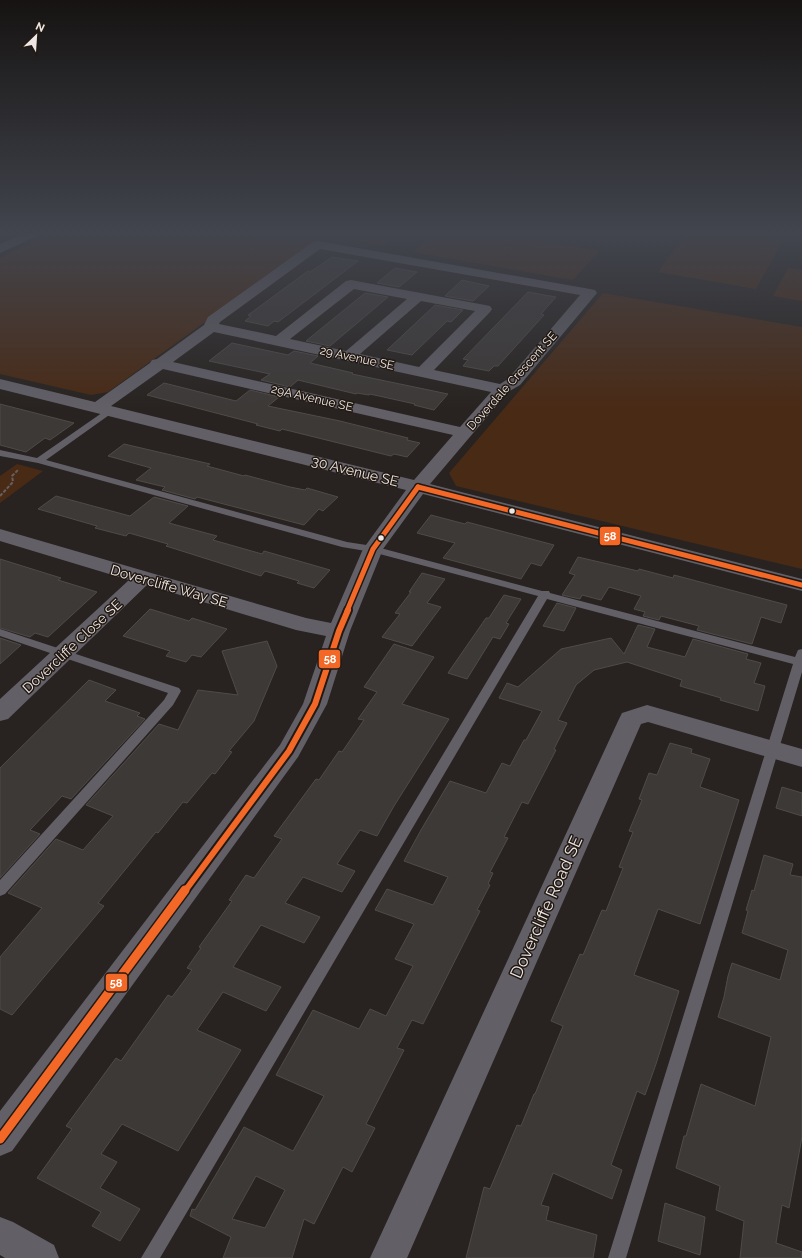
<svg xmlns="http://www.w3.org/2000/svg" width="802" height="1258" viewBox="0 0 802 1258" font-family="Raleway,sans-serif">
<style>
.green{fill:#492a15}
.building{fill:#3d3937;stroke:#4f4b48;fill-rule:evenodd}
.lines{fill:none;stroke-linecap:round;stroke-linejoin:round}
.path{stroke:#646063;stroke-width:2;stroke-dasharray:3.5 1.5;stroke-linecap:butt}
.service{fill:#625f67;fill-rule:evenodd}
.minor{fill:#625f67;fill-rule:evenodd}
.secondary{fill:#64626a;fill-rule:evenodd}
.bus-1-far2-casing{stroke:#221913;stroke-width:8}
.bus-1-far1-casing{stroke:#221913;stroke-width:10}
.bus-1-casing{stroke:#221913;stroke-width:12}
.bus-1-far2{stroke:#f36827;stroke-width:5}
.bus-1-far1{stroke:#f36827;stroke-width:6}
.bus-1{stroke:#f36827;stroke-width:9}
.bus-dot{fill:#ede6e2;stroke:#221913;stroke-width:1.5}
.labels{text-anchor:middle;stroke-width:3;stroke-linejoin:round;paint-order:stroke}
.far-street-label{font-size:12px;fill:#ede6e2;stroke:#221913}
.street-label{font-size:14px;fill:#ede6e2;stroke:#221913}
.near-street-label{font-size:17px;fill:#ede6e2;stroke:#221913}
.line-badge{stroke:#221913;stroke-width:1.5}
.badge-label{font-size:11px;text-anchor:middle;font-weight:bold;fill:#fff}
</style>
<rect width="100%" height="100%" fill="#282320"/>
<g class="green">
<polygon points="50,233 272,233 318,241 108,392 91,395 0,374 0,258"/>
<polygon points="300,233 396,233 383,245"/>
<polygon points="437,233 489,233 599,251 573,280 413,252"/>
<polygon points="687,233 787,233 756,289 658,272"/>
<polygon points="788,268 802,270 802,301 773,296"/>
<polygon points="603,293 802,327 802,569 456,486 449,473"/>
<polygon points="17,464 43,471 0,503 0,476"/>
</g>
<g class="building">
<polygon points="332,257 358,261 278,322 274,321 268,326 245,321 251,316 248,315 308,271 310,272"/>
<polygon points="395,268 417,272 399,287 377,283"/>
<polygon points="462,280 489,286 473,301 445,296"/>
<polygon points="528,292 556,297 541,314 544,315 498,366 494,366 489,371 463,366 468,360 463,359"/>
<polygon points="365,293 388,297 330,346 306,341"/>
<polygon points="435,305 463,310 451,322 447,321 412,355 387,350"/>
<polygon points="232,343 288,355 294,351 318,356 310,363 353,373 352,374 448,394 434,410 414,405 415,404 370,394 369,395 357,393 356,394 298,380 290,387 261,380 270,374 209,361"/>
<polygon points="164,383 236,401 250,390 279,397 268,406 340,421 408,438 407,440 420,443 407,457 394,454 391,456 282,429 280,431 256,425 258,424 147,395"/>
<polygon points="0,404 74,423 50,440 45,438 26,452 0,445"/>
<polygon points="124,444 210,464 207,466 244,476 245,475 290,487 305,490 307,488 338,497 323,511 319,509 304,525 197,497 195,499 162,490 165,487 136,480 151,468 108,456"/>
<polygon points="56,496 130,516 154,497 188,506 169,523 217,536 213,540 262,554 264,551 330,570 314,588 297,583 299,581 265,571 261,576 166,546 168,544 129,533 126,536 95,528 97,526 38,509"/>
<polygon points="431,515 465,524 467,522 554,545 541,566 531,563 521,579 443,558 455,543 417,533"/>
<polygon points="578,557 638,571 639,569 673,578 674,575 787,605 781,623 761,617 752,644 697,630 699,626 661,616 659,620 643,616 645,612 634,609 641,596 609,587 601,600 582,595 580,599 562,595 575,575 569,573"/>
<polygon points="0,559 61,578 58,580 97,592 48,637 35,633 30,637 0,628"/>
<polygon points="422,573 445,579 427,603 441,607 412,646 382,637 400,614 395,613 411,592 409,592"/>
<polygon points="504,595 521,599 506,623 509,624 500,639 493,637 467,679 448,673 486,618 489,618"/>
<polygon points="557,603 576,608 564,631 543,626"/>
<polygon points="150,609 189,621 192,618 227,629 201,657 192,655 186,662 166,656 170,651 123,636"/>
<path d="M638,625L655,629L647,647L685,657L693,639L748,654L746,659L761,663L754,683L765,686L758,711L720,700L721,698L680,686L682,680L627,662L594,670L576,685L558,720L567,723L554,749L556,750L528,804L522,802L504,837L508,838L490,872L493,873L488,884L490,885L477,910L480,911L423,1024L412,1020L397,1048L404,1050L366,1124L375,1128L352,1172L343,1167L314,1224L304,1219L292,1258H223L231,1237L190,1216L192,1209L195,1210L244,1127L293,1151L324,1096L276,1075L313,1010L359,1029L370,1009L386,1016L413,966L395,959L414,924L375,910L387,889L433,905L448,877L404,861L421,830L450,781L486,793L502,763L510,766L524,740H526L542,711L499,698L507,683L518,687L561,649L611,638L624,654ZM256,1176L285,1190L265,1228L232,1219Z"/>
<polygon points="0,638 21,645 0,664"/>
<polygon points="267,641 277,666 254,721 229,751 232,752 215,774 212,773 187,803 183,802 158,833 156,832 98,903 104,906 12,1015 0,1009 0,957 42,908 8,893 56,839 83,850 113,816 86,805 159,724 178,730 198,690 238,695 222,651"/>
<polygon points="394,644 434,657 402,704 449,719 394,806 377,836 360,830 337,864 355,871 342,892 303,877 285,903 320,917 304,943 261,925 233,967 281,987 266,1011 223,992 197,1030 241,1050 178,1151 122,1124 101,1154 117,1162 100,1188 140,1209 120,1241 92,1226 101,1212 37,1178 72,1129 66,1126 116,1058 121,1061 168,995 172,997 192,970 187,968 201,948 199,947 232,901 229,900 246,875 254,878 282,839 274,836 316,779 319,780 339,751 342,752 364,720 358,719 377,692 364,687"/>
<polygon points="89,680 116,690 105,701 140,713 137,716 145,719 71,799 62,796 30,830 40,834 0,878 0,768"/>
<polygon points="670,743 692,749 691,753 710,759 700,787 739,800 700,924 658,909 634,975 679,991 656,1064 645,1095 637,1091 611,1165 622,1170 612,1199 553,1173 541,1205 549,1207 546,1220 597,1235 593,1258 466,1258 484,1187 490,1189 517,1125 521,1126 534,1094 535,1094 563,1026 551,1021 580,954 583,955 602,910 606,911 623,868 619,867 633,832 629,831 642,800 639,799 649,773 657,775"/>
<polygon points="782,787 802,793 802,816 776,808"/>
<polygon points="764,855 793,864 790,875 802,877 802,1137 789,1208 782,1205 776,1243 802,1252 802,1258 740,1258 744,1221 716,1210 720,1186 676,1168 684,1136 686,1136 701,1084 755,1106 771,1037 718,1017 724,997 728,976 732,963 780,980 788,950 742,933 748,911 746,910 752,890 754,891"/>
<polygon points="665,1203 705,1217 700,1255 658,1241"/>
</g>
<g class="lines">
<polyline class="path" points="0,496 13,482 12,476 18,470"/>
<g class="service">
<polygon points="109,408 113,411 112,413 46,460 347,542 373,546 542,591 549,591 550,593 795,657 798,650 802,649 802,672 626,1258 608,1258 793,664 547,599 160,1258 141,1258 538,596 372,552 342,547 38,463 0,456 0,450 37,458"/>
<polygon points="0,629 179,688 181,691 173,705 5,894 0,896 0,880 164,700 168,693 0,636"/>
</g>
<g class="minor">
<path d="M318,241L590,289L595,290L597,293L520,385L508,392L430,484L802,579V591L423,494L383,549L350,631L327,704L298,757L12,1151L0,1156V1111L280,745L303,704L326,636L296,630L147,585L8,719L0,721V699L129,580L0,541V529L306,618L331,623L363,549L406,490L0,389V379L95,402L150,363L152,360L157,359L204,325L208,317L313,242ZM320,249L580,295L508,379L500,384L434,370L490,312L492,309L490,306L485,305L351,280L346,281L276,336L219,324L220,322ZM354,289L407,299L346,351L290,339ZM421,301L475,311L419,367L360,354ZM214,332L491,392L460,427L173,362ZM163,369L453,435L414,480L111,406Z"/>
<polygon points="647,705 802,749 802,767 648,722 641,724 407,1258 370,1258 619,719 622,713"/>
<polygon points="0,1217 13,1222 54,1245 59,1258 5,1258 0,1255"/>
</g>
<polygon class="secondary" points="24,233 39,233 37,236 0,253 0,244"/>
<g class="bus-1-far2-casing">
<g id="bus-1-far2">
<polyline points="418,487 802,585"/>
<polyline points="347,611 373,549 418,487"/>
</g>
</g>
<g class="bus-1-far1-casing">
<polyline id="bus-1-far1" points="185,891 289,751 315,704 339,631 348,610"/>
</g>
<g class="bus-1-casing">
<polyline id="bus-1" points="0,1139 185,890"/>
</g>
<use href="#bus-1-far2" class="bus-1-far2"/>
<use href="#bus-1-far1" class="bus-1-far1"/>
<use href="#bus-1" class="bus-1"/>
</g>
<linearGradient id="sky" x2="0" y2="1"><stop stop-color="#161312"/><stop offset="0.57" stop-color="#42454e"/><stop offset="1" stop-color="#42454e" stop-opacity="0"/></linearGradient>
<rect width="802" height="409" fill="url(#sky)"/>
<g class="bus-dot">
<circle cx="512" cy="511" r="3.5"/>
<circle cx="381" cy="538" r="3.5"/>
</g>
<g class="labels">
<g class="far-street-label">
<text transform="translate(357 358) rotate(12)" y="4">29 Avenue SE</text>
<text transform="translate(512 381) rotate(-48)" y="4">Doverdale Crescent SE</text>
<text transform="translate(312 398) rotate(13)" y="4">29A Avenue SE</text>
</g>
<g class="street-label">
<text transform="translate(355 471) rotate(14)" y="5">30 Avenue SE</text>
<text transform="translate(169 586) rotate(16)" y="5">Dovercliffe Way SE</text>
<text transform="translate(72 646) rotate(-43)" y="5">Dovercliffe Close SE</text>
</g>
<g class="near-street-label">
<text transform="translate(546 907) rotate(-66)" y="6">Dovercliffe Road SE</text>
</g>
</g>
<g class="line-badge">
<rect x="599" y="526" width="22" height="20" rx="4" fill="#f36827"/>
<rect x="318" y="649" width="23" height="20" rx="4" fill="#f36827"/>
<rect x="105" y="973" width="23" height="19" rx="4" fill="#f36827"/>
</g>
<g class="badge-label">
<text x="610" y="540">58</text>
<text x="330" y="663">58</text>
<text x="116" y="987">58</text>
</g>
<g transform="translate(36 36) rotate(25)" stroke="#221913" stroke-width="3" paint-order="stroke">
<path d="M0-3L7 15L0 10L-7 15Z" fill="#ede6e2"/>
<text y="-6" font-size="11" font-weight="bold" text-anchor="middle" fill="#ede6e2">N</text>
</g>
</svg>
